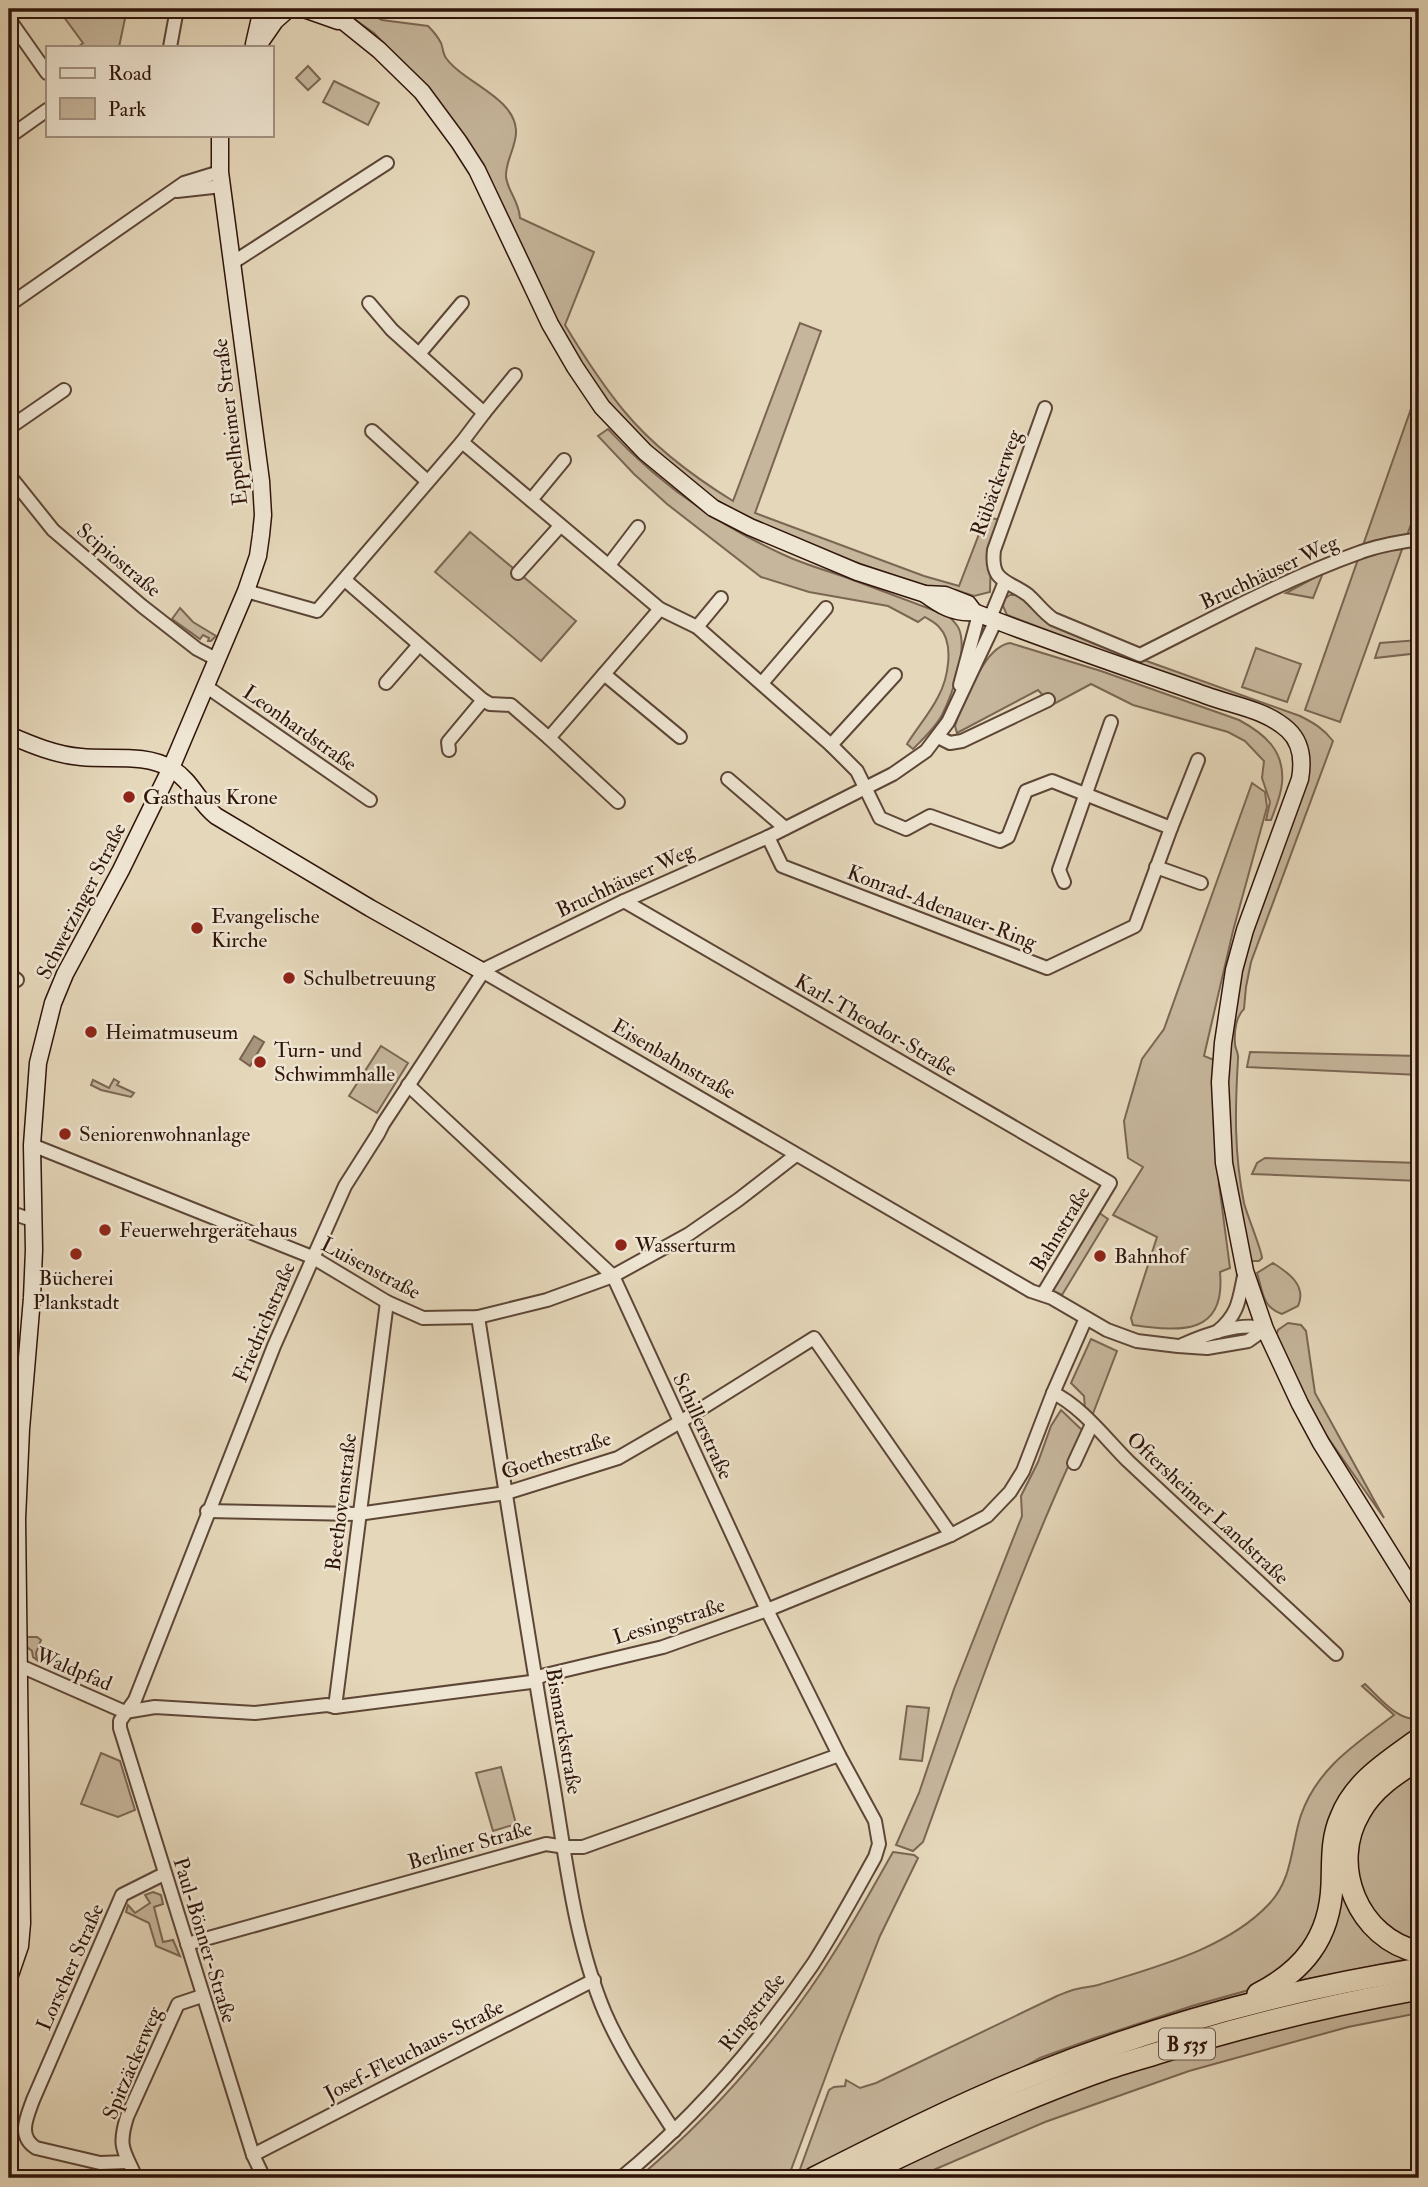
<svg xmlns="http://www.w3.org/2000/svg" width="1428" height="2187" viewBox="0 0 1428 2187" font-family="'IM FELL Double Pica',serif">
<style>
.green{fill:#c6b69c;stroke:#7b6653;stroke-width:2}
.water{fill:#a7957e;stroke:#776250;stroke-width:2}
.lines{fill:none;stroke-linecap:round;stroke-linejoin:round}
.street-casing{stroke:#5d4636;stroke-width:16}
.secondary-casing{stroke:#30150a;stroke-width:19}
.highway-casing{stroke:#30150a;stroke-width:24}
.street{stroke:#eee5d2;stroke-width:12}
.secondary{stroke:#eee5d2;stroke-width:16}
.highway{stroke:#e5d7ba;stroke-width:21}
.poi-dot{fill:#8f2418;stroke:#eee5d2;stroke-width:2.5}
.labels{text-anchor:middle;stroke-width:5;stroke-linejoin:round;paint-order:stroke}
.shield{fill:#eee5d2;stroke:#695346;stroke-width:2}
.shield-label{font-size:19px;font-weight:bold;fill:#30150a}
.street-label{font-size:21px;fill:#30150a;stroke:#eee5d2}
.poi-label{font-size:21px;fill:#30150a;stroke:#eee5d2;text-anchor:start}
</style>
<rect width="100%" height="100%" fill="#e5d7ba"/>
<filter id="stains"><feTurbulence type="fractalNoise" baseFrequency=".00286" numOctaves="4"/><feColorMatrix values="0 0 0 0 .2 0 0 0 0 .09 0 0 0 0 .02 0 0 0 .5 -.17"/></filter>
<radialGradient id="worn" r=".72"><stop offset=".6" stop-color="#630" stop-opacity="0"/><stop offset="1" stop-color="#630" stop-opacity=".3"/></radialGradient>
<g class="green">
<polygon points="58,9 127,9 119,47 78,47 83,43"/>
<path d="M340,9H361L382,20L428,26C433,31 438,37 441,43C443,48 443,54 446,58C464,83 514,97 516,130C517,146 505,161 506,177C508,192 519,201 520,218L594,252L565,325C583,355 602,384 624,411C653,446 694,477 733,501L800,323L821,331L755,513L924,576L959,586L986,516L1002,521L991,551L990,592L974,596L956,590L954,596L811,547L765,527L716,500L681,477L627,428L568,351L480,165L401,62L374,33Z"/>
<polygon points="308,66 320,79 308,90 296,78"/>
<polygon points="334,81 379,103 368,125 323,102"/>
<polygon points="1419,386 1419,502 1340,722 1305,710"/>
<path d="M608,429C657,482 716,524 782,554C805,565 829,571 853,580C885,592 917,604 949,616C952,620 957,624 959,629C968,651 952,695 942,715C935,728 924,738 913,749L907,744C917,728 930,713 938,697C948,679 955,643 939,627C936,623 930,620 925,617L918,622L888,606L809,592L761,577L667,504L634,474L598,436Z"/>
<polygon points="470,532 576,621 541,661 435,572"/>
<polygon points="1323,573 1313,598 1286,593"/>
<path d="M1010,595H1018L1141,659L1300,716C1314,723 1324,729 1333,741L1251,962L1246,987L1244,1009C1236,1016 1234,1032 1235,1044C1235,1049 1239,1053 1238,1059C1235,1109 1234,1153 1244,1203C1247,1215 1262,1251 1262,1258L1259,1261H1251L1229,1159L1227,1116L1228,1066L1238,985L1303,740L1203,689L1007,615L1003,606L1004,599Z"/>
<polygon points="180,608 193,622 216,636 211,641 208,641 209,638 203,635 200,639 172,619"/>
<polygon points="1419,640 1419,653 1375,658 1380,643"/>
<path d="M1010,643L1101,671L1239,720C1265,734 1285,751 1282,783C1281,796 1275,809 1271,820H1266L1270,802L1262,778L1264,761L1245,741L1228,732L1133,705L1091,684L1052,705L1038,690L957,733L955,726L958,717C969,695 984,647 1010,643Z"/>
<polygon points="1256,648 1301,664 1287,702 1242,687"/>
<path d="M1252,783L1265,792L1267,807L1233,931L1204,1056L1214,1060L1219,1184L1230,1268L1220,1272C1226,1335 1182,1332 1133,1325L1131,1318L1157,1237L1113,1215L1143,1167L1128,1158L1124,1121L1142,1059L1164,1029Z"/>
<polygon points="381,1046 408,1063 377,1113 349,1096"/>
<polygon points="1250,1052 1419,1056 1419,1075 1247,1067"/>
<polygon points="114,1079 119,1082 117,1085 134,1093 131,1097 101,1090 91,1085 93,1080 109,1088"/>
<polygon points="1265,1158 1419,1163 1419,1181 1252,1174 1257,1163"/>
<polygon points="1098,1212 1108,1219 1062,1295 1049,1289"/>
<path d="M1273,1263C1289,1273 1307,1286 1298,1306L1282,1314C1262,1307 1263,1292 1257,1273Z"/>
<polygon points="1288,1323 1301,1325 1306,1331 1315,1393 1384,1518 1324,1432 1293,1377 1276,1336 1278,1330"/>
<polygon points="1091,1339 1117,1351 1092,1416 1085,1409 1084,1396 1071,1383"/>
<path d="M1061,1410L1084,1432C1021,1565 973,1704 923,1842L913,1851L896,1845L919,1793L954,1689L1022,1516L1021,1496L1038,1462L1051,1426Z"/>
<polygon points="26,1637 37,1637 41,1640 36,1653 37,1660 33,1657 32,1651 27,1647"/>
<path d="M1365,1684C1379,1697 1399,1723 1419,1718V1733L1327,1882L1307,1949L1249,1990L1192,2006L1092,2039L1040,2058L1006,2077L808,2172L801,2173L799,2172L829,2090L834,2087L845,2086L846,2080L860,2088L876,2083L1057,1996C1063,1994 1070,1990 1077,1989C1084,1987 1091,1987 1098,1985C1155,1967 1227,1949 1269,1904C1293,1879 1291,1845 1301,1815C1318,1767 1356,1744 1394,1715L1362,1686Z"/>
<polygon points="907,1706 929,1708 922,1761 900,1759"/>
<polygon points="101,1753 120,1761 135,1810 118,1817 81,1804"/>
<polygon points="501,1767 516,1824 493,1831 476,1773"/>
<polygon points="1419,1770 1419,1947 1367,1911 1352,1850 1371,1812 1389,1792"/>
<polygon points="1383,1778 1343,1875 1413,1958 1292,1982 1335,1891"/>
<path d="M893,1852L914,1855L918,1858L880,1936L841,2035L788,2178H638C704,2123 761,2059 810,1989C841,1945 867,1898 893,1852Z"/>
<polygon points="153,1892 161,1895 163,1904 154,1907 163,1942 173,1940 180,1956 156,1946 149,1923 126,1912 128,1905 135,1913 150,1903 145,1895"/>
<polygon points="1419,1997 1419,2013 1348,2027 1189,2071 1045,2122 915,2178 873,2178 1068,2091 1181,2052"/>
</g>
<polygon class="water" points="254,1036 264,1042 250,1066 240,1059"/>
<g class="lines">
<g class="street-casing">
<g id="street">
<polyline points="9,19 47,73"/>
<polyline points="170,47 177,9"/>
<polyline points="9,137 47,110"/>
<polyline points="177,191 222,186"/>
<polyline points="232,263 387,163"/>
<polyline points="369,303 392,330 484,413 462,442"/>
<polyline points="9,305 184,183 220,172"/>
<polyline points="419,354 462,303"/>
<path d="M1045,408L994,550C990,583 1008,580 1028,595C1037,603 1043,612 1053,619L1140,655C1212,619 1285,579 1361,552C1379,545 1400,542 1419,539"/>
<polyline points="484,413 515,375"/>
<polyline points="9,428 64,390"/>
<polyline points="372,431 427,481"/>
<polyline points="9,475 53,530 142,606 197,649 218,660"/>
<polyline points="531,500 564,460"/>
<polyline points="609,565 638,527"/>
<polyline points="518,573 560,526"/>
<polyline points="345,580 483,700 490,704 511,705 549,738 660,609"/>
<polyline points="246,591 317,611 462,442 660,609 697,627 831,745 857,771 880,818 906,829 930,816 1000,841 1008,837 1026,791 1052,781 1171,828 1135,926 1047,968 782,866 768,837"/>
<polyline points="990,618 1004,584"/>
<polyline points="697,627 721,598"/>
<polyline points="604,674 680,737"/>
<polyline points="386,683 419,645"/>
<polyline points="762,683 826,608"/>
<polyline points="960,685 979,614"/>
<polyline points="207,687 370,800"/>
<polyline points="938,737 950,743 962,741 1048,700"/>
<polyline points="549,738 618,802"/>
<polyline points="831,745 895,675"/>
<polyline points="449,750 448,742 483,700"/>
<polyline points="728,779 785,828"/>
<polyline points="1171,828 1198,760"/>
<polyline points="1156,867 1201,883"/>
<polyline points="1064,882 1059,870 1111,722"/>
<polyline points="624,901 1110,1183 1043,1294"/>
<polyline points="482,971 1031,1291 1052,1298 1107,1330 1137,1341 1178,1346 1207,1348 1248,1341 1265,1329"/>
<polyline points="9,974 17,980"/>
<path d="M408,1085L613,1276L767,1610L839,1755L875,1821L879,1844L875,1857C855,1893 835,1930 813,1964C759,2043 695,2117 621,2178"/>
<polyline points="32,1145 312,1257 387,1302 423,1318 478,1317 547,1300 613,1276 689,1234 738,1200 796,1155"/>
<polyline points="9,1212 32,1220"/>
<path d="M478,1317C502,1468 525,1620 551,1771C565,1851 573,1937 605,2013C623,2054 650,2094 674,2131"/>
<path d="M1217,1332C1240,1313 1239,1298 1245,1271"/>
<path d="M1182,1345C1204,1335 1242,1321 1265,1329"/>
<path d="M1053,1393C1080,1405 1107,1440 1128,1461C1197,1526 1267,1589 1336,1654"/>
<polyline points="1074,1463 1092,1424"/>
<polyline points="207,1511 358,1514 506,1493 618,1458 680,1422 814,1338 951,1535"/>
<polyline points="9,1661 125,1712"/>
<polyline points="335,1707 387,1302"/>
<polyline points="125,1712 155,1707 255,1713 327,1705 335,1707 531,1682 541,1676 663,1647 767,1610 951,1535 987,1516 1010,1492 1023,1471 1053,1393 1086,1318"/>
<polyline points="187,1944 546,1844 565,1847 583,1847 839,1755"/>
<polyline points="253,2155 594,1980"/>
<path d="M127,2162L100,2163L36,2148C17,2136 27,2117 33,2100L122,1895L164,1874"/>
<path d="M136,2178C125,2151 117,2149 127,2117L178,2004L202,1996"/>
<polyline points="264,2178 253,2155 120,1728 120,1721 135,1700 274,1346 345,1186 378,1134 383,1124 485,969 624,901 768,837 893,774 926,751 948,722 996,620"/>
</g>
</g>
<g class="secondary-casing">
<g id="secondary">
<polyline points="304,9 338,21"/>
<polyline points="328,9 379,50 422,92 459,142 477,170 550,324 575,367 602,407 645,452 713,508 750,527 857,572 925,594 945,595 968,604 974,612"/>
<polyline points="254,44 262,9"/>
<polyline points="257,47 275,21 285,12"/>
<path d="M925,594C940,605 954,614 974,612C1050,642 1128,668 1205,695C1234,706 1265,709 1288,730C1302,743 1303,762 1300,779L1245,930L1234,970L1223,1043L1220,1082L1224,1163L1245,1271L1265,1329L1300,1404L1321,1443L1419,1600"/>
<path d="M9,735C32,745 56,755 81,757C111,760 145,753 172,769C192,781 198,802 216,816L370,908L482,971"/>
<polyline points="9,1978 20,1946 22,1923 17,1519 21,1429 32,1298 34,1250 32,1145 38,1063 53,1003 65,974 121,870 171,768 246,591 258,556 261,535 263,515 261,481 220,172 220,135"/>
</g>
</g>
<g class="highway-casing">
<g id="highway">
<path d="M1419,1759C1397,1773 1373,1788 1360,1812C1328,1865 1358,1939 1419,1952"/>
<path d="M1258,1994C1303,1971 1330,1938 1332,1885C1333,1862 1331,1839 1341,1817C1355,1781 1389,1761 1419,1739"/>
<path d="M814,2178C885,2142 956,2106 1030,2076C1155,2026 1286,1990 1419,1969"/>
<path d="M856,2178C934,2139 1013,2103 1095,2073C1116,2065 1139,2059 1161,2052C1246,2025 1331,2005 1419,1989"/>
</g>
</g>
<use href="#street" class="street"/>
<use href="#secondary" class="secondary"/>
<use href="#highway" class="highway"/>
</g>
<g class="poi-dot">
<circle cx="129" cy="797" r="7"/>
<circle cx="197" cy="928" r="7"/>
<circle cx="289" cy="978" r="7"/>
<circle cx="91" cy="1032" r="7"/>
<circle cx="260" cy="1062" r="7"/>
<circle cx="65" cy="1134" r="7"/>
<circle cx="105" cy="1230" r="7"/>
<circle cx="621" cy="1245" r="7"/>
<circle cx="76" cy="1254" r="7"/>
<circle cx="1100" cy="1256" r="7"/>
</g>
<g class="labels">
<rect class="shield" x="1159" y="2028.5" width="56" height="31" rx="5"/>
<g class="shield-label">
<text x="1187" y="2051">B 535</text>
</g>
<g class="street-label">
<text transform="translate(230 422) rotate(-97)" y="7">Eppelheimer Straße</text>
<text transform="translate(996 483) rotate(-70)" y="7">Rübäckerweg</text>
<text transform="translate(119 560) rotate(40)" y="7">Scipiostraße</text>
<text transform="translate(1269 572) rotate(-25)" y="7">Bruchhäuser Weg</text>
<text transform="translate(300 728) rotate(35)" y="7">Leonhardstraße</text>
<text transform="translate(625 880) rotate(-25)" y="7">Bruchhäuser Weg</text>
<text transform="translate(81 901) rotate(-63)" y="7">Schwetzinger Straße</text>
<text transform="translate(942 907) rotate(21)" y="7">Konrad-Adenauer-Ring</text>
<text transform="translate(876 1025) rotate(30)" y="7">Karl-Theodor-Straße</text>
<text transform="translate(674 1059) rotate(30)" y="7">Eisenbahnstraße</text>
<text transform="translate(1060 1229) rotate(-59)" y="7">Bahnstraße</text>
<text transform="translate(371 1268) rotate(28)" y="7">Luisenstraße</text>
<text transform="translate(264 1322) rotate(-67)" y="7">Friedrichstraße</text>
<text transform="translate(703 1426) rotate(65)" y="7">Schillerstraße</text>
<text transform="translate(556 1455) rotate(-18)" y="7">Goethestraße</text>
<text transform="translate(341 1502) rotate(-83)" y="7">Beethovenstraße</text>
<text transform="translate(1208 1508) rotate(43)" y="7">Oftersheimer Landstraße</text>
<text transform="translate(669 1621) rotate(-17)" y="7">Lessingstraße</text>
<text transform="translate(74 1669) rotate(23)" y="7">Waldpfad</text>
<text transform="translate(564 1731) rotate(80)" y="7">Bismarckstraße</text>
<text transform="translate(470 1845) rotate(-16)" y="7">Berliner Straße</text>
<text transform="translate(205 1940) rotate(73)" y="7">Paul-Bönner-Straße</text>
<text transform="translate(70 1967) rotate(-66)" y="7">Lorscher Straße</text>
<text transform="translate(752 2012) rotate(-52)" y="7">Ringstraße</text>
<text transform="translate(414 2050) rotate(-27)" y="7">Josef-Fleuchaus-Straße</text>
<text transform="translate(132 2063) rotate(-67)" y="7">Spitzäckerweg</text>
</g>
<g class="poi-label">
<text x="143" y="804">Gasthaus Krone</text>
<text x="211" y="923">Evangelische<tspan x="211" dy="24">Kirche</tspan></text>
<text x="303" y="985">Schulbetreuung</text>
<text x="105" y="1039">Heimatmuseum</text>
<text x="274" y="1057">Turn- und<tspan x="274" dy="24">Schwimmhalle</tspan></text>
<text x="79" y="1141">Seniorenwohnanlage</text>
<text x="119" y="1237">Feuerwehrgerätehaus</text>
<text x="635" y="1252">Wasserturm</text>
<text x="1114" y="1263">Bahnhof</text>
<text x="76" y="1285" text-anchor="middle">Bücherei<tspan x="76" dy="24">Plankstadt</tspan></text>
</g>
</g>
<rect width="1428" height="2187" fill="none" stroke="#e5d7ba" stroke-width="35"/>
<rect x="10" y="10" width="1407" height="2166" fill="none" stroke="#30150a" stroke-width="3.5"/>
<rect x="18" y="18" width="1393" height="2152" fill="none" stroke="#30150a" stroke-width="2"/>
<rect x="46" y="46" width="228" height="91" fill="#eee5d2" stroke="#a29282" stroke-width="2"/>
<rect x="60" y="68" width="35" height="10" fill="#eee5d2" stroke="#a29282" stroke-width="2"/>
<text x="108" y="80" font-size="21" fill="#30150a">Road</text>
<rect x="60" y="98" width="35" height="21" fill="#c6b69c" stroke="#a29282" stroke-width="2"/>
<text x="108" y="116" font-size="21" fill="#30150a">Park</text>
<rect width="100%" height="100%" filter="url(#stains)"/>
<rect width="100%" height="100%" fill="url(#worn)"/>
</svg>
